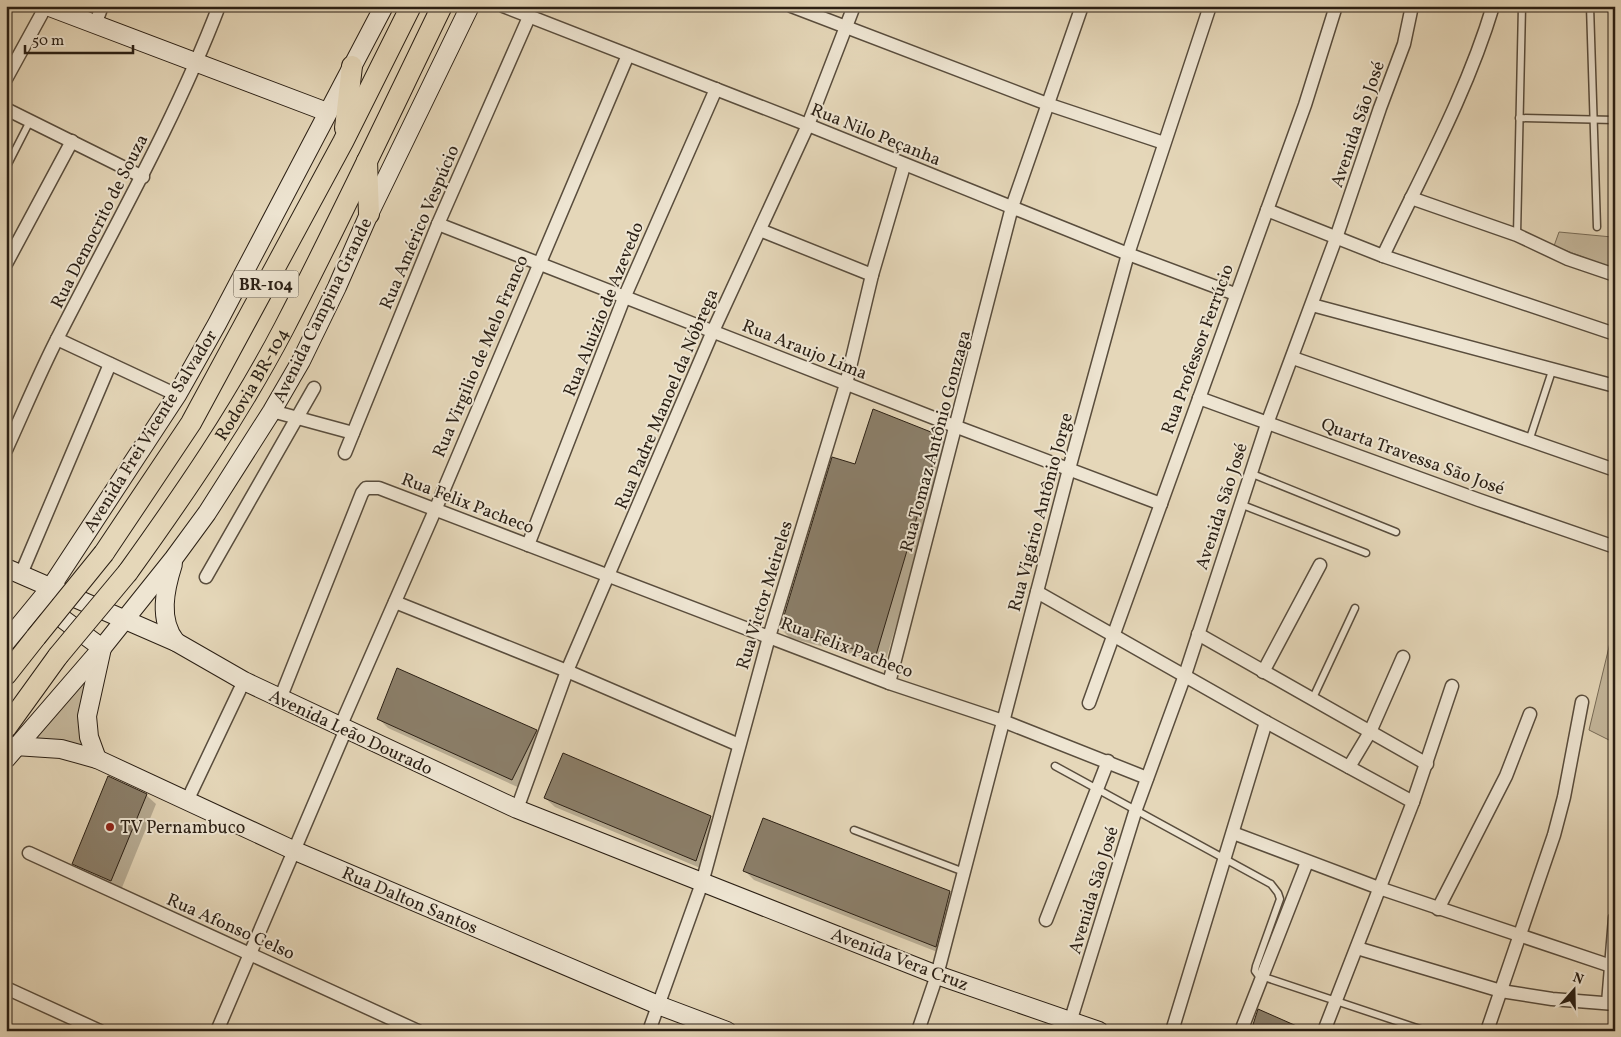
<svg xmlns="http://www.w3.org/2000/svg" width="1621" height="1037" viewBox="0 0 1621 1037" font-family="Vollkorn,serif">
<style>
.green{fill:#c5b89d;stroke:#786c58}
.shadow{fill:#0003}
.building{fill:#8b7f6a;stroke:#2a1f14}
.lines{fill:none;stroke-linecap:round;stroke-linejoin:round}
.service-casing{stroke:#594d3d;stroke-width:9}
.minor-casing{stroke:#594d3d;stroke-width:15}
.secondary-casing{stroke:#2a1f14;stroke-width:20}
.trunk-casing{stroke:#2a1f14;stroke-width:22}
.service{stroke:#eee5d2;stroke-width:6}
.minor{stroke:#eee5d2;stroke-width:12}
.secondary{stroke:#eee5d2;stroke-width:18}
.trunk{stroke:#e5d7b9;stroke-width:20}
.trunk-bridge-casing{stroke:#2a1f14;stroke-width:22;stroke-linecap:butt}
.trunk-bridge{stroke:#e5d7b9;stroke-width:20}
.poi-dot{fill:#8f2418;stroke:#eee5d2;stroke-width:2}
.labels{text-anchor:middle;stroke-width:4;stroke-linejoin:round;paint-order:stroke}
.shield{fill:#eee5d2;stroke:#655a4d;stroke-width:1}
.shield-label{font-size:16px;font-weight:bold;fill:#2a1f14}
.street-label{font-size:18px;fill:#2a1f14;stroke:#eee5d2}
.poi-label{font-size:18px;fill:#2a1f14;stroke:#eee5d2;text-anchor:start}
</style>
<rect width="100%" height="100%" fill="#e5d7b9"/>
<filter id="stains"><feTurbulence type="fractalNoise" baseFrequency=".004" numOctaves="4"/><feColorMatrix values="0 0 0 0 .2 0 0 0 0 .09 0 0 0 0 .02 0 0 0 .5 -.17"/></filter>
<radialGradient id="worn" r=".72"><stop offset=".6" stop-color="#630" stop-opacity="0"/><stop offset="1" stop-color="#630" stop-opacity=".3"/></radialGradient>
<g class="green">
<polygon points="1612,166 1615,166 1615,263 1609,267 1554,246 1559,232 1612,237"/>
<polygon points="1615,622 1615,743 1589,730"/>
<polygon points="94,660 94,756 21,744"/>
</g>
<g class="shadow">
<polygon points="940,437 949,446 885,663 790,638 781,629 856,466"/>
<polygon points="379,719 536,731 546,741 522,789 388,728"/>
<polygon points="146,795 156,804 121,890 83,873 74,864"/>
<polygon points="545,798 710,818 720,827 705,870 555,807"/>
<polygon points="764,820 950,892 959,902 945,955 754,880 745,871"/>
</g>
<g class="building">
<polygon points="873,409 941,436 876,655 780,629 832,457 855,464"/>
<polygon points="397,668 537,730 512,780 377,719"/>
<polygon points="563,753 711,816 696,861 544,798"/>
<polygon points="108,776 147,794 111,881 72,864"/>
<polygon points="763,818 950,891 936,947 743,871"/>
<polygon points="1258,1009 1308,1031 1251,1031"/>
</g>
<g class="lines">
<g class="service-casing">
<g id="service">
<polyline points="1590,6 1597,227"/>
<polyline points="1519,118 1615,120"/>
<polyline points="6,168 30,121"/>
<polyline points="1517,235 1522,6"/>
<polyline points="1529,441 1552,371"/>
<polyline points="1250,473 1396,532"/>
<polyline points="1240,504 1366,553"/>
<polyline points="1312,700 1355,608"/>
<polyline points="1055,766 1271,884 1278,893 1280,899 1256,966 1255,971 1258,975 1426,1031"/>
<polyline points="854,830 964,872"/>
</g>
</g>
<g class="minor-casing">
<g id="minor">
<polyline points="503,6 808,125 1128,254 1235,294"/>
<polyline points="791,6 1050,105 1164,143"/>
<polyline points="95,25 102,6"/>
<polyline points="6,79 46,6"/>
<polyline points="6,109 143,177"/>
<polyline points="1411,198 1517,235 1568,259 1615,275"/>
<polyline points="1267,210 1383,256 1615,334"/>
<polyline points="438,224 957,427 1161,504"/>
<polyline points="760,230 872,275"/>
<path d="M1383,256C1422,174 1467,93 1493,6"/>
<polyline points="6,264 72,141"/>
<polyline points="1312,305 1615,386"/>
<polyline points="57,339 177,395"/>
<polyline points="1293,358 1615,470"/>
<polyline points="1199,398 1479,500 1615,547"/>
<polyline points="272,411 353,433"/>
<path d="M6,450C23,413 39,374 58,337C114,227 175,121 219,6"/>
<polyline points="345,453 438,224 529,17"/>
<polyline points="528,545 624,298 716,89"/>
<polyline points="21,574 110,364"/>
<polyline points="206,577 314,388"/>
<polyline points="1037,592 1266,722 1413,802"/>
<polyline points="395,602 567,671 739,745"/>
<polyline points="1198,634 1427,764"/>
<polyline points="1263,672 1320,565"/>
<polyline points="889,683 1012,207 1082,6"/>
<polyline points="280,699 362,493 366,488 379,488 889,683 1003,721 1147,778"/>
<polyline points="1089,703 1305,105 1336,6"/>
<polyline points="340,727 436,508 628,55"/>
<polyline points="1349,767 1370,732 1403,657"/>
<polyline points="187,801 244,681"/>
<polyline points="517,809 567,671 713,331 808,125 854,6"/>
<polyline points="1233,833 1379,888 1611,966"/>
<polyline points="29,853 418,1031"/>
<polyline points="1438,909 1506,776 1530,714"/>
<polyline points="1046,920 1108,761"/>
<polyline points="1357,948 1501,991 1552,999 1615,1004"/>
<polyline points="6,988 100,1031"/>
<polyline points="1608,1003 1615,918"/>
<polyline points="1071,1019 1136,809 1185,675 1268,421 1336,238 1380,108 1404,44 1412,6"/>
<polyline points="217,1031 346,729"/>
<polyline points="649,1031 702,883 769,637 846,384 872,275 904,166"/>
<polyline points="918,1031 937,975 1069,469 1128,254 1210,6"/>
<polyline points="1172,1031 1266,722"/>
<polyline points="1241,1031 1307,862"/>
<polyline points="1324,1031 1413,802 1452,686"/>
<polyline points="1487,1031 1554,835 1564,797 1582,702"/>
</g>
</g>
<g class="secondary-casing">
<g id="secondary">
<polyline points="47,6 327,112"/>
<path d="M173,564C165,589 158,620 176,642"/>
<polyline points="6,568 176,642 244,681 517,809 937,975 1099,1031"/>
<polyline points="44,605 102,648 87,716 89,737 97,759"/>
<polyline points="6,642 51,587 177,395 217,324 384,6"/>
<polyline points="15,746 61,749 97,759 293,850 658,1005 727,1031"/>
<polyline points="6,759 102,648 174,558 207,513 272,411 301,361 337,287 369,214 470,6"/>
</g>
</g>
<g class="trunk-casing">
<g id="trunk">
<polyline points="345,128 352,66"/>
<polyline points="367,161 369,214"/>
<polyline points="104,553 191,423 343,142 411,6"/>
<path id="s1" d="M128,572C184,494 239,414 284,328C339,222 390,113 442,6"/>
<polyline points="6,675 36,637"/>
<polyline points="6,728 58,656"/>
</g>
</g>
<use href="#service" class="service"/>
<use href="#minor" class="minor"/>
<use href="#secondary" class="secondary"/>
<use href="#trunk" class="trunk"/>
<g class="trunk-bridge-casing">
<g id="trunk-bridge">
<polyline points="36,637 104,553"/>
<polyline points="58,656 128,572"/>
</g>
</g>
<use href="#trunk-bridge" class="trunk-bridge"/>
</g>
<circle class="poi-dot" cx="110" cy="827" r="5"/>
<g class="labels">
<rect class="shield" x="233.5" y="270.5" width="65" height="27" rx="4"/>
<g class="shield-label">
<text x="266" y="290">BR-104</text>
</g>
<g class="street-label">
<text transform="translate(1357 124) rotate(-71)" y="6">Avenida São José</text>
<text transform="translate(876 134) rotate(22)" y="6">Rua Nilo Peçanha</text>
<text transform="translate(99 221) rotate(-63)" y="6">Rua Democrito de Souza</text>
<text transform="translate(419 227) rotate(-67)" y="6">Rua Américo Vespúcio</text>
<text transform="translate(603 309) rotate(-68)" y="6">Rua Aluizio de Azevedo</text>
<text transform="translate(322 310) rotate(-64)" y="6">Avenida Campina Grande</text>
<text transform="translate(805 349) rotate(22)" y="6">Rua Araujo Lima</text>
<text transform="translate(1197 349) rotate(-70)" y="6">Rua Professor Ferrúcio</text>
<text transform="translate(480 356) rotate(-67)" y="6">Rua Virgilio de Melo Franco</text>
<text dy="6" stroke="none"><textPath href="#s1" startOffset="225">Rodovia BR-104</textPath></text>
<text transform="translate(666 399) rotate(-67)" y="6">Rua Padre Manoel da Nóbrega</text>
<text transform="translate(150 431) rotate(-58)" y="6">Avenida Frei Vicente Salvador</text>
<text transform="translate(935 441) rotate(-75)" y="6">Rua Tomaz Antônio Gonzaga</text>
<text transform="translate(1413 456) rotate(20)" y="6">Quarta Travessa São José</text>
<text transform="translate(468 503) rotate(21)" y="6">Rua Felix Pacheco</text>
<text transform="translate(1221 506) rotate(-72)" y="6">Avenida São José</text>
<text transform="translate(1040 512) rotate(-75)" y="6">Rua Vigário Antônio Jorge</text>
<text transform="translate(764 595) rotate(-73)" y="6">Rua Victor Meireles</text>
<text transform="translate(847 647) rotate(21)" y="6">Rua Felix Pacheco</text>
<text transform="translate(351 732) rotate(25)" y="6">Avenida Leão Dourado</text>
<text transform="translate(1093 890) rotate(-73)" y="6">Avenida São José</text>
<text transform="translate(410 900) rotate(23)" y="6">Rua Dalton Santos</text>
<text transform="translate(231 926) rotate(24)" y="6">Rua Afonso Celso</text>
<text transform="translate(900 959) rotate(21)" y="6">Avenida Vera Cruz</text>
</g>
<g class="poi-label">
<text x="120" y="833">TV Pernambuco</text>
</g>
</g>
<rect width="1621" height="1037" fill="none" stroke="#e5d7b9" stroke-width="25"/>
<rect x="8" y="8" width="1606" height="1022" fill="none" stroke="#2a1f14" stroke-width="2.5"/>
<rect x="12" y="12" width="1596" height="1012" fill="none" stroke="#2a1f14"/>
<g transform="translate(1574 990) rotate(20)" stroke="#eee5d2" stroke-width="4" paint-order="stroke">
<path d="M0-4L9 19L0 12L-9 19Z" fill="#2a1f14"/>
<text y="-8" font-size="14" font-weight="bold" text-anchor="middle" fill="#2a1f14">N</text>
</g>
<path d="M25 45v8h108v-8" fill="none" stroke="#2a1f14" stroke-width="2.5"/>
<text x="32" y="45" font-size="15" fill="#2a1f14" stroke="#eee5d2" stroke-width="4" paint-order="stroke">50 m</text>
<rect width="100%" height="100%" filter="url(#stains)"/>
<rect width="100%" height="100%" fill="url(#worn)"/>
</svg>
